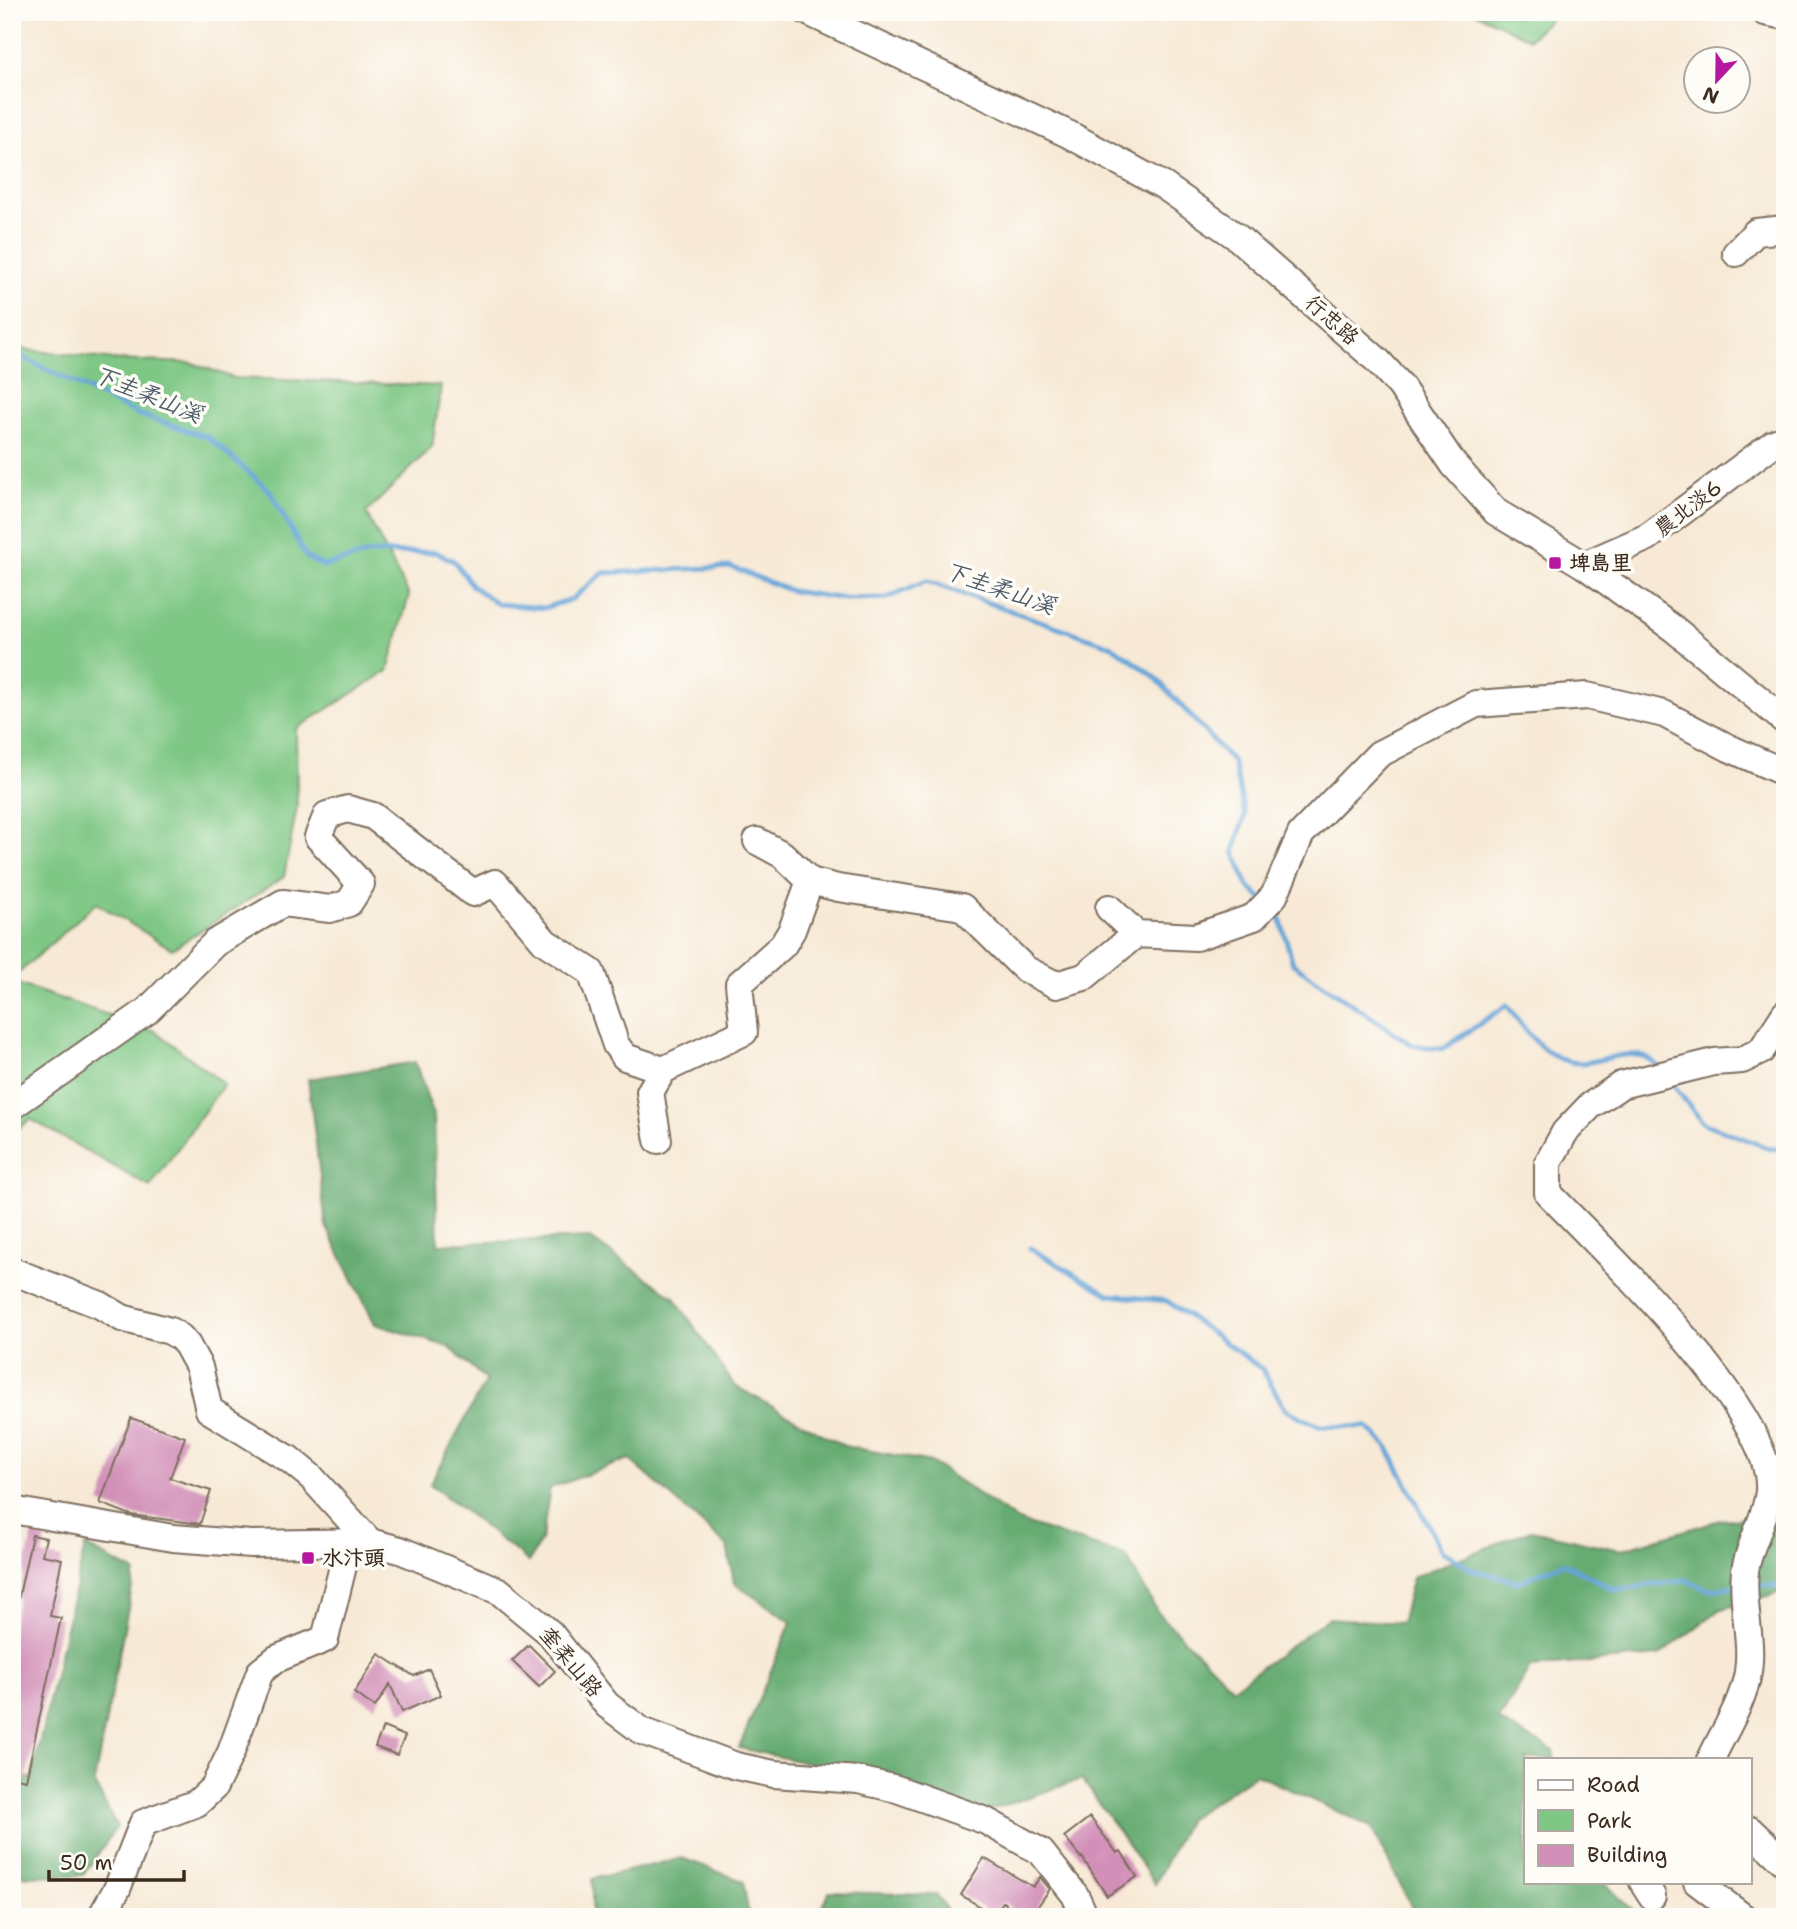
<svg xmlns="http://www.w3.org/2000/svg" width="1797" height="1929" viewBox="0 0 1797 1929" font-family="'Shantell Sans','LXGW WenKai TC',sans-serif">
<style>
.green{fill:#7ec784;stroke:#5c7851;stroke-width:2}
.forest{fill:#66ac72;stroke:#506b48;stroke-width:2}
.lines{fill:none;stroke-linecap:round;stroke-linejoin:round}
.stream{stroke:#65a4d8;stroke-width:5}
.building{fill:#d28fb8}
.minor-casing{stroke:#7d6d5e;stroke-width:30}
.minor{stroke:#fff;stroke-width:26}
.poi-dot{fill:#b5179e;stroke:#fdfcf7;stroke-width:2.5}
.labels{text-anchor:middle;stroke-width:7;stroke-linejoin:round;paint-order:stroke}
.street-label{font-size:21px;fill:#3b2a1e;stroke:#fdfcf7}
.poi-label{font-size:21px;font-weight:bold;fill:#3b2a1e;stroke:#fdfcf7;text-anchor:start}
.water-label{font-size:23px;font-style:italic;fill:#4c5b68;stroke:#fdfcf7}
</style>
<rect width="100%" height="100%" fill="#fdfcf7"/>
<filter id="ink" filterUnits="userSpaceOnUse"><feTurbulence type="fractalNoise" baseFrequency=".0143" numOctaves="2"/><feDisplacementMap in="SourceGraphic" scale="14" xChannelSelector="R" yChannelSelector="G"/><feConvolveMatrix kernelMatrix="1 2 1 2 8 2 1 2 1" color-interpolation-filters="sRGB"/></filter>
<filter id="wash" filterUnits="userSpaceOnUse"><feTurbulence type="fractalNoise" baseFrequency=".00686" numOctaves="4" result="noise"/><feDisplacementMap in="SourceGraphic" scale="28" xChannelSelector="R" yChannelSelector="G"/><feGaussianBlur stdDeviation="1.57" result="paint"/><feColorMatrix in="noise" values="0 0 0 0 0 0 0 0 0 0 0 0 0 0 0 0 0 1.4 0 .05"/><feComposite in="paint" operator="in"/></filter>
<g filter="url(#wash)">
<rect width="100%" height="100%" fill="#f7e9d5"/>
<g class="green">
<polygon points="1474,12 1558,12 1529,39"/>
<polygon points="12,348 114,360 192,363 234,378 441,386 432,447 366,513 409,595 388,671 296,729 297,807 284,877 172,949 96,903 12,979"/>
<polygon points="12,982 155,1031 224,1084 150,1187 30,1119 12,1135"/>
</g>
<g class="forest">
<polygon points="415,1062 434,1116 438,1244 589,1238 674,1297 735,1386 844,1446 931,1462 1018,1521 1126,1556 1158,1613 1233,1688 1328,1618 1401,1623 1413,1577 1531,1530 1620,1550 1720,1520 1785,1514 1785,1591 1719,1610 1659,1656 1530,1667 1499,1721 1554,1751 1554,1759 1526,1759 1526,1882 1602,1882 1641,1917 1424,1917 1415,1914 1371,1827 1256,1774 1188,1819 1155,1884 1082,1779 979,1814 894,1782 739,1748 791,1622 734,1583 727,1546 629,1459 550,1488 542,1538 529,1562 430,1484 486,1380 449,1347 375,1324 326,1226 308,1079"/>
<polygon points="85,1546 135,1572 94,1782 117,1827 83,1875 12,1876 12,1772 31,1779"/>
<polygon points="682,1858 743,1881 749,1917 592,1917 592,1879"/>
<polygon points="829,1892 937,1895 951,1917 818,1917"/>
</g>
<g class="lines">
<g class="stream">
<polyline points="12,352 137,414 208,437 270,491 306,557 323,566 372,553 435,552 454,561 473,587 498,604 544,608 572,599 603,573 731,567 791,591 845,599 887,598 926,581 1112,646 1154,676 1233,762 1245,815 1234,851 1248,886 1262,899"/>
<path d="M1272,909L1280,917L1293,964L1412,1045L1443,1049L1507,1005C1524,1028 1540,1055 1571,1062C1597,1068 1637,1039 1658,1067"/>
<polyline points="1669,1080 1703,1123 1771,1149 1785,1148"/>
<polyline points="1030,1248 1110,1295 1167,1301 1262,1369 1286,1410 1319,1426 1367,1427 1387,1446 1442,1551 1473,1570 1518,1582 1564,1563 1615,1590 1686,1580 1708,1590 1738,1586"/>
<polyline points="1751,1585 1785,1586"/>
</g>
</g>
<g id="blocks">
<g class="building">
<polygon points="131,1418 185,1437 170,1478 211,1491 200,1524 131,1515 100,1503"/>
<polygon points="32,1535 46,1538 42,1555 62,1559 50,1616 61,1618 26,1780 12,1777 12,1628"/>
<polygon points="529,1645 555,1671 539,1687 512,1661"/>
<polygon points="379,1654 414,1676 429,1669 441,1695 402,1712 390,1684 375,1707 354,1693"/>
<polygon points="383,1727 405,1736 397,1755 375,1747"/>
<polygon points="1090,1817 1117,1853 1121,1851 1137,1877 1107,1896 1082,1857 1081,1858 1064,1837"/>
<polygon points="984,1858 1033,1887 1040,1877 1050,1889 1038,1906 1050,1917 1022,1917 1003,1902 994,1915 961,1895"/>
</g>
</g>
</g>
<g filter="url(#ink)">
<use href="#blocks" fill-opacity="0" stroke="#7d6d5e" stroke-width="2"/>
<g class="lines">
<g class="minor-casing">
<g id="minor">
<polyline points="808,12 1068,134 1164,186 1237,237 1378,361 1400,385 1454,465 1496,512 1584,565 1674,629 1785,721"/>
<polyline points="1765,12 1785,16"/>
<polyline points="1736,253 1756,232 1785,229"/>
<polyline points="1584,565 1648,537 1774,443 1785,439"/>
<polyline points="757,841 783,855 810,881"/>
<polyline points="1109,908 1136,934"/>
<polyline points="12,1106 147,1011 215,943 283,903 330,909 349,903 361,884 318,837 327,815 348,809 373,816 473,893 495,883 545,942 591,972 616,1045 625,1057 663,1070 744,1032 739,984 783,945 792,930 810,881 838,888 962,907 1025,969 1056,985 1084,977 1136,934 1196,937 1254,917 1274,896 1301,834 1379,754 1476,704 1587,696 1664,714 1729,748 1785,773"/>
<polyline points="658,1140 650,1092 663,1070"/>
<polyline points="12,1271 100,1305 122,1318 170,1331 180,1337 187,1345 199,1367 209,1410 289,1459 311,1477 370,1542"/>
<polyline points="12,1510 173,1538 251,1544 370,1542 400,1550 499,1591 550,1633 607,1705 642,1731 736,1766 774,1774 858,1780 897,1789 986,1821 1041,1852 1075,1895 1085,1917"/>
<path d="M1711,1759C1724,1731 1743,1703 1748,1672C1753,1638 1741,1605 1745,1571C1748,1547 1768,1514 1769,1490C1774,1412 1603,1250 1548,1193V1163L1565,1132L1590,1106L1621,1085L1714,1062L1742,1060L1761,1051L1785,1014"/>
<polyline points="1750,1830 1785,1863"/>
<polyline points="1643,1882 1652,1896"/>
<polyline points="1697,1882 1743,1917"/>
<polyline points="101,1917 117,1889 143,1823 197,1803 214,1787 231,1752 260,1672 276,1659 325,1639 349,1542"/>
</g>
</g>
<use href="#minor" class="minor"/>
</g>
</g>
<g class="poi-dot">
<rect x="1548" y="556" width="14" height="14" rx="3.5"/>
<rect x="301" y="1551" width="14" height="14" rx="3.5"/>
</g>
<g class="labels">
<g class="street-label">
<text transform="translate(1332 320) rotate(41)" y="7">行忠路</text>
<text transform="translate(1688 508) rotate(-37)" y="7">農北淡6</text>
<text transform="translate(571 1662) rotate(50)" y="7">奎柔山路</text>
</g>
<g class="poi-label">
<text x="1569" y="570">埤島里</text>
<text x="322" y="1565">水汴頭</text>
</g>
<g class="water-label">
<text transform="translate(148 394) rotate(22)" y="8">下圭柔山溪</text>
<text transform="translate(1000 588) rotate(19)" y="8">下圭柔山溪</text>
</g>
</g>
<rect width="1797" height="1929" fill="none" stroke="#fdfcf7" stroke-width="42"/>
<rect x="1524" y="1758" width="228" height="126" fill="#fdfcf7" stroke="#afa8a0" stroke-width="2"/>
<rect x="1538" y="1780" width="35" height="10" fill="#ffffff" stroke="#afa8a0" stroke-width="2"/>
<text x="1587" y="1792" font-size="21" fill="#3b2a1e">Road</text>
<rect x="1538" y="1810" width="35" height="21" fill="#7ec784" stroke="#afa8a0" stroke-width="2"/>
<text x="1587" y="1828" font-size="21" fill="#3b2a1e">Park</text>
<rect x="1538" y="1845" width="35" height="21" fill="#d28fb8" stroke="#afa8a0" stroke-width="2"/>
<text x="1587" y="1862" font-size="21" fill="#3b2a1e">Building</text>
<g transform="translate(1717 80) rotate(202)"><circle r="33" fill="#fdfcf7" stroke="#afa8a0" stroke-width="2"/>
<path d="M0-5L12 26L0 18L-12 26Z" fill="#b5179e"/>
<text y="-10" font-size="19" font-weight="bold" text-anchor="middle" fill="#3b2a1e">N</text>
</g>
<path d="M49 1870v10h135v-10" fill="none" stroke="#3b2a1e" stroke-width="3.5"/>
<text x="60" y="1870" font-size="21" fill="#3b2a1e" stroke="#fdfcf7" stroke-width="5" paint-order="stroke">50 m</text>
</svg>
